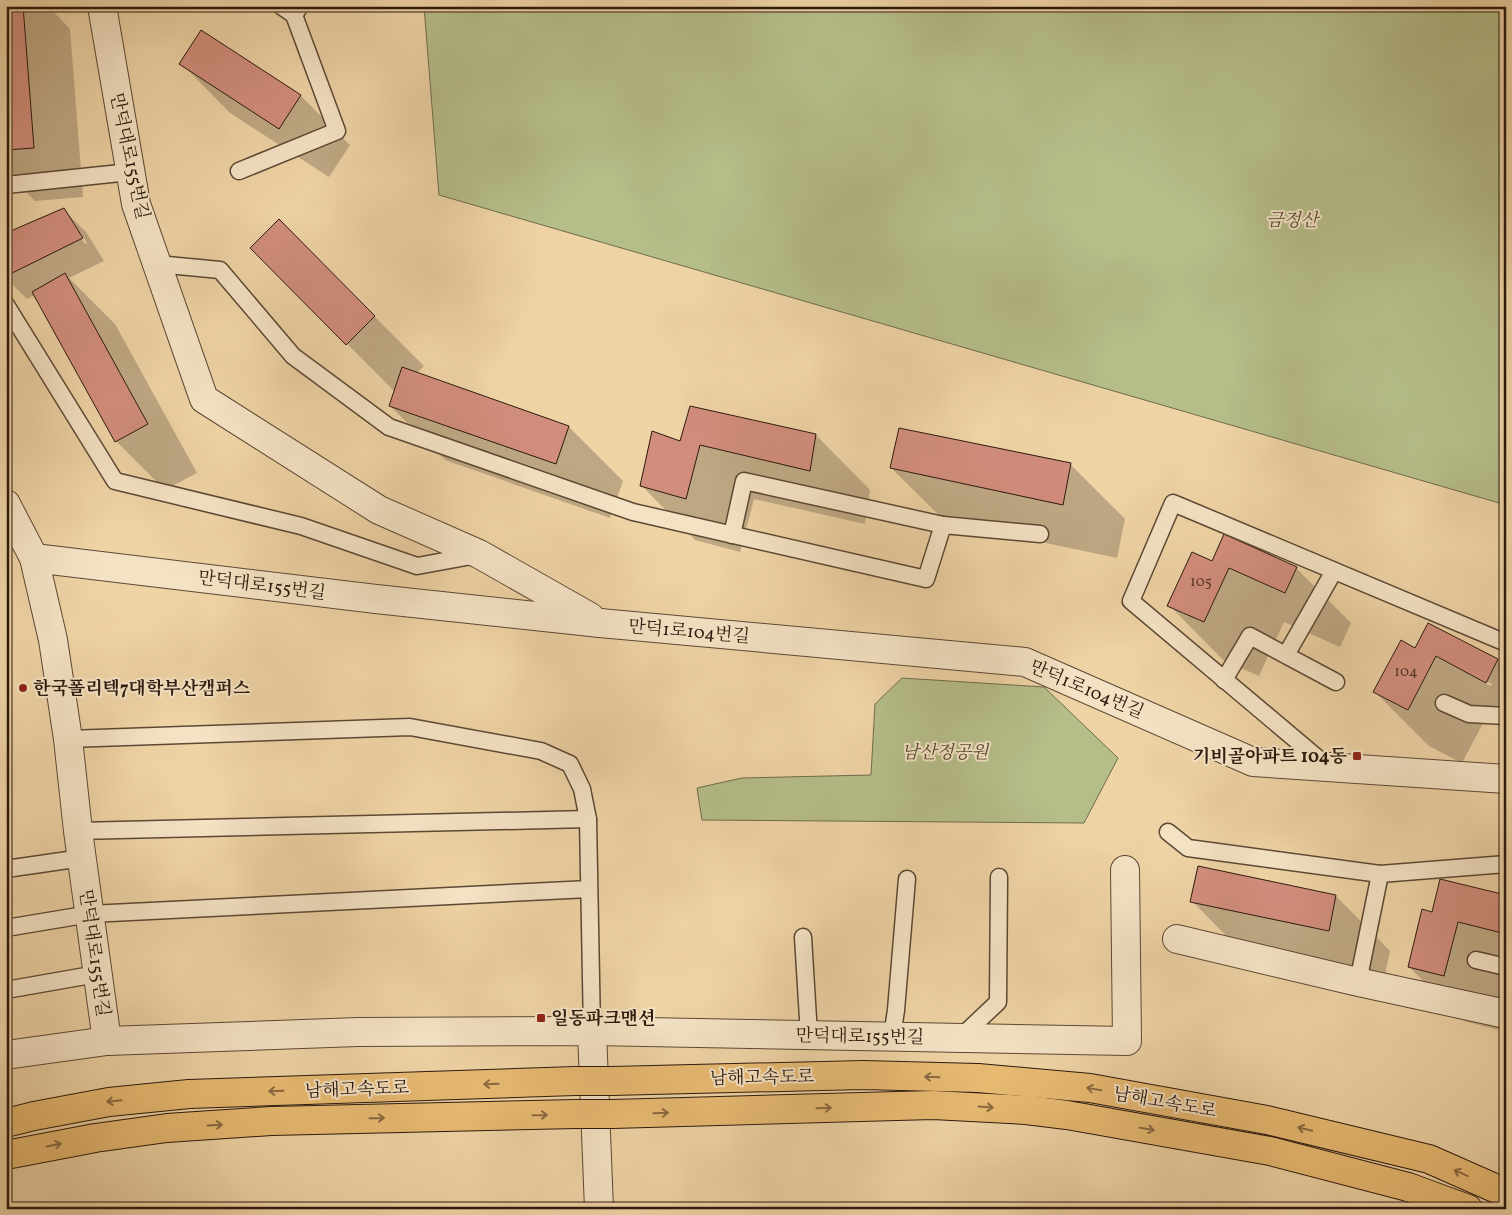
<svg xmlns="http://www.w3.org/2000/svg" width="1512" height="1215" viewBox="0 0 1512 1215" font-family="Vollkorn,'Noto Serif KR',serif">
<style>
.green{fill:#b5bd89;stroke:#706b4c}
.shadow{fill:#0003;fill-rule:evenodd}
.building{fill:#d18d7c;stroke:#2c190e}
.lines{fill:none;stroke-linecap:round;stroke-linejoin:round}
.service-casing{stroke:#5c4834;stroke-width:19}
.minor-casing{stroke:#5c4834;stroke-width:30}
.tertiary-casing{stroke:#5c4834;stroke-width:30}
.trunk-casing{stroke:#2c190e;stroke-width:30}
.service{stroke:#f4e2c4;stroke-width:16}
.minor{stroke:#f4e2c4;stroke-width:28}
.tertiary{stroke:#f4e2c4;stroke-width:28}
.trunk{stroke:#e7ba72;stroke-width:28}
.trunk-bridge-casing{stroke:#2c190e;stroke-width:30;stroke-linecap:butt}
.trunk-bridge{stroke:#e7ba72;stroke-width:28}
.oneway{stroke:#8a6a40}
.poi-dot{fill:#8f2418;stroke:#f4e2c4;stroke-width:2}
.labels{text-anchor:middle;stroke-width:4;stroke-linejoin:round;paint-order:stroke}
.number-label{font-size:15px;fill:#55362a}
.street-label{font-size:18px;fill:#2c190e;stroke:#f4e2c4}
.park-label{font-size:18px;font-style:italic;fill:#554a33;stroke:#f4e2c4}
.poi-label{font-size:18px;font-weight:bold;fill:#2c190e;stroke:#f4e2c4;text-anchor:start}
</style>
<rect width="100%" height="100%" fill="#eed3a5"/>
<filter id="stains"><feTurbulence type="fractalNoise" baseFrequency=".004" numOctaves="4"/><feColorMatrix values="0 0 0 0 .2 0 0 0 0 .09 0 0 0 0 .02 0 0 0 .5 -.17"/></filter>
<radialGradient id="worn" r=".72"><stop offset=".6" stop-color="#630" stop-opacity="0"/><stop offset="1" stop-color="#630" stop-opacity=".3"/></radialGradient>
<g class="green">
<polygon points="424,6 1506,6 1506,505 439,195"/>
<polygon points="902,678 1044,687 1118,758 1084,823 702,820 697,788 742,778 871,775 875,704"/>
</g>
<g class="shadow">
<polygon points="6,6 48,6 70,29 83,197 35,201 6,172"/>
<polygon points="202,32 301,96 350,145 329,177 230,113 181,63"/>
<path d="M64,210L86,232L104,261L69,278L115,324L197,473L165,490L116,441L35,295L27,299L6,278V234ZM78,233H81L87,243L85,244Z"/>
<polygon points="252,248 328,270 424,366 416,374 569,427 623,481 610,518 445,460 390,406 395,392"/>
<polygon points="900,429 1071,465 1125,519 1117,558 946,522 891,468"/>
<polygon points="816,435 870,490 865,524 754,499 740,552 695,540 641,485 681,443"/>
<polygon points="1212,562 1296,568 1351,623 1340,647 1284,622 1259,676 1223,660 1169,605"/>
<path d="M1429,624L1498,660L1506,669V718L1490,710L1462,763L1429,746L1375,692L1416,649ZM1481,679L1492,684L1491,686L1481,681Z"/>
<polygon points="1336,896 1390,951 1383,984 1246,956 1192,901"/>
<polygon points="1506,896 1506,1001 1498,1030 1464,1021 1409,967 1433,913"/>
</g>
<g class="building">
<polygon points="6,6 23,6 34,148 6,150"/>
<polygon points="201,30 301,95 279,129 179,64"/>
<polygon points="64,208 83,238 6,276 6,233"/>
<polygon points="279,219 375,316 346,345 250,248"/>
<polygon points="65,273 148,424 115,442 32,292"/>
<polygon points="402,367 569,426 556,464 389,406"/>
<polygon points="690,406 816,434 810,471 700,445 686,499 640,486 652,431 680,441"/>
<polygon points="899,428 1071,463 1063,505 890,468"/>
<polygon points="1224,534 1297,567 1285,593 1229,568 1204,622 1167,606 1192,552 1212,561"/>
<polygon points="1428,623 1498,659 1486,683 1436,656 1408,710 1373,692 1401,640 1415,648"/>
<polygon points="1198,866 1336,895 1329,931 1190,902"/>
<polygon points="1440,879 1506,895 1506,934 1458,922 1444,976 1408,967 1422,909 1432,912"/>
</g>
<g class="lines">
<g class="service-casing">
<g id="service">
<polyline points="281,6 294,15 300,6"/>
<polyline points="239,171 337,131 294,15"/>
<polyline points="6,185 130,172"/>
<polyline points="157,264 220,270 293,356 389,427 633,512 926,579 943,525 1040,534"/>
<polyline points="6,305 115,481 301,526 417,566 477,555"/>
<polyline points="732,535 744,481 943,525"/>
<polyline points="1286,655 1334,571"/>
<polyline points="1224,680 1250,636 1336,682"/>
<polyline points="1444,703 1469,714 1506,716"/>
<polyline points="68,739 410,727 541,751 570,764 582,789 588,819 592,1031"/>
<polyline points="1327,766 1131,601 1173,503 1506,643"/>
<polyline points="78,831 588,819"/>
<polyline points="1168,832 1188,848 1380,874 1506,864"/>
<polyline points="6,869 82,858"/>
<polyline points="6,928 90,914 589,889"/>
<polyline points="803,937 809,1035"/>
<polyline points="1476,960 1506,967"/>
<polyline points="1358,982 1380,874"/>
<polyline points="6,990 97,974"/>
<polyline points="892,1037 896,1010 907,879"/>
<polyline points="960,1038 998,1002 999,877"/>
</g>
</g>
<g class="minor-casing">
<g id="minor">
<polyline points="102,6 136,204 204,399 379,510 479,554 590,617"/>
<polyline points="6,504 34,558"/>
<polyline points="600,623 376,599 34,558 53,640 68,739 78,831 107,1041 358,1032 592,1031 1127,1041 1125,870"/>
<polyline points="1177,939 1358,982 1506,1014"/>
<polyline points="6,1055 107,1041"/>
</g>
</g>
<g class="tertiary-casing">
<g id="tertiary">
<polyline points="600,623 1025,662 1253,762 1506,779"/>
<polyline points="592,1031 599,1209"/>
</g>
</g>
<g class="trunk-casing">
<g id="trunk">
<polyline points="611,1081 863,1075 978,1078 1090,1088 1267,1120 1429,1159 1506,1193"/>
<polyline points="612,1114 933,1105 1026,1110 1067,1115 1270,1151 1408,1187 1468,1209"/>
<polyline points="6,1123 34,1116 109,1102 189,1094 575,1081"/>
<polyline points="6,1155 95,1138 167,1128 271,1121 576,1114"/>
</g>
</g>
<use href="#service" class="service"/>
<use href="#minor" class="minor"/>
<use href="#tertiary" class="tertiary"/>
<use href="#trunk" class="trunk"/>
<g class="trunk-bridge-casing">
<g id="trunk-bridge">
<polyline points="575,1081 611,1081"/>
<polyline points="576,1114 612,1114"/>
</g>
</g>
<use href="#trunk-bridge" class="trunk-bridge"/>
</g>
<defs><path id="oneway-shaft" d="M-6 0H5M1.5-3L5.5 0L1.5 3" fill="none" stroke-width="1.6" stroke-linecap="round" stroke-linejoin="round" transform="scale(1.25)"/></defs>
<g class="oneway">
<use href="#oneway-shaft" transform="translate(932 1077) rotate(-178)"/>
<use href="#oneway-shaft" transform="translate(491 1084) rotate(178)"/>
<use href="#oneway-shaft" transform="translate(1094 1089) rotate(-171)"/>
<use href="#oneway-shaft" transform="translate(276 1091) rotate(178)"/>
<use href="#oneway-shaft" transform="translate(114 1101) rotate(174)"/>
<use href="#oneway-shaft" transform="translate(986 1107) rotate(4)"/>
<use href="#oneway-shaft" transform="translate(824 1108) rotate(-2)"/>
<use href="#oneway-shaft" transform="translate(661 1113) rotate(-2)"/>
<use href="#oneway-shaft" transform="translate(540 1115) rotate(-1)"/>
<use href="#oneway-shaft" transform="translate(377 1118) rotate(-1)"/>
<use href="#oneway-shaft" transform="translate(215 1125) rotate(-3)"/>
<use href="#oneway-shaft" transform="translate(1147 1129) rotate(10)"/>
<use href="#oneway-shaft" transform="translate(1305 1129) rotate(-166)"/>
<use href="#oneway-shaft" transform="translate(54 1145) rotate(-11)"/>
<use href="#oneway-shaft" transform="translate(1461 1173) rotate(-156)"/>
</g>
<g class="poi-dot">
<circle cx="23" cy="688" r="5"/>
<rect x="1352" y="751" width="10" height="10" rx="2.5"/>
<rect x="536" y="1013" width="10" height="10" rx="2.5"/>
</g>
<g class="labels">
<g class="number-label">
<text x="1201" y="586">105</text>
<text x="1406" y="676">104</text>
</g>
<g class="street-label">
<text transform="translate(130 156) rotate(78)" y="6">만덕대로155번길</text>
<text transform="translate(262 585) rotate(7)" y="6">만덕대로155번길</text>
<text transform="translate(689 631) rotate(5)" y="6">만덕1로104번길</text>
<text transform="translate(1087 689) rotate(23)" y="6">만덕1로104번길</text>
<text transform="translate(95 953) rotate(82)" y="6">만덕대로155번길</text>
<text transform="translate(860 1036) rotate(1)" y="6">만덕대로155번길</text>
<text transform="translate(762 1077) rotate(-1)" y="6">남해고속도로</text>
<text transform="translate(357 1089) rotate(-2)" y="6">남해고속도로</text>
<text transform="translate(1165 1102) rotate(10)" y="6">남해고속도로</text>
</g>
<g class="park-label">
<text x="1292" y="226">금정산</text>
<text x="945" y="758">남산정공원</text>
</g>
<g class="poi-label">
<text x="33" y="694">한국폴리텍7대학부산캠퍼스</text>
<text x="1347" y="762" text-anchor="end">기비골아파트 104동</text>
<text x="551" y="1024">일동파크맨션</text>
</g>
</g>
<rect width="1512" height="1215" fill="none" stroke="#eed3a5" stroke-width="25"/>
<rect x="8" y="8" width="1497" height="1200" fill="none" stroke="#2c190e" stroke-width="2.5"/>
<rect x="12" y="12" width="1487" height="1190" fill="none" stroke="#2c190e"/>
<rect width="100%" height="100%" filter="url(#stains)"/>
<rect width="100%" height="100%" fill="url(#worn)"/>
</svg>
